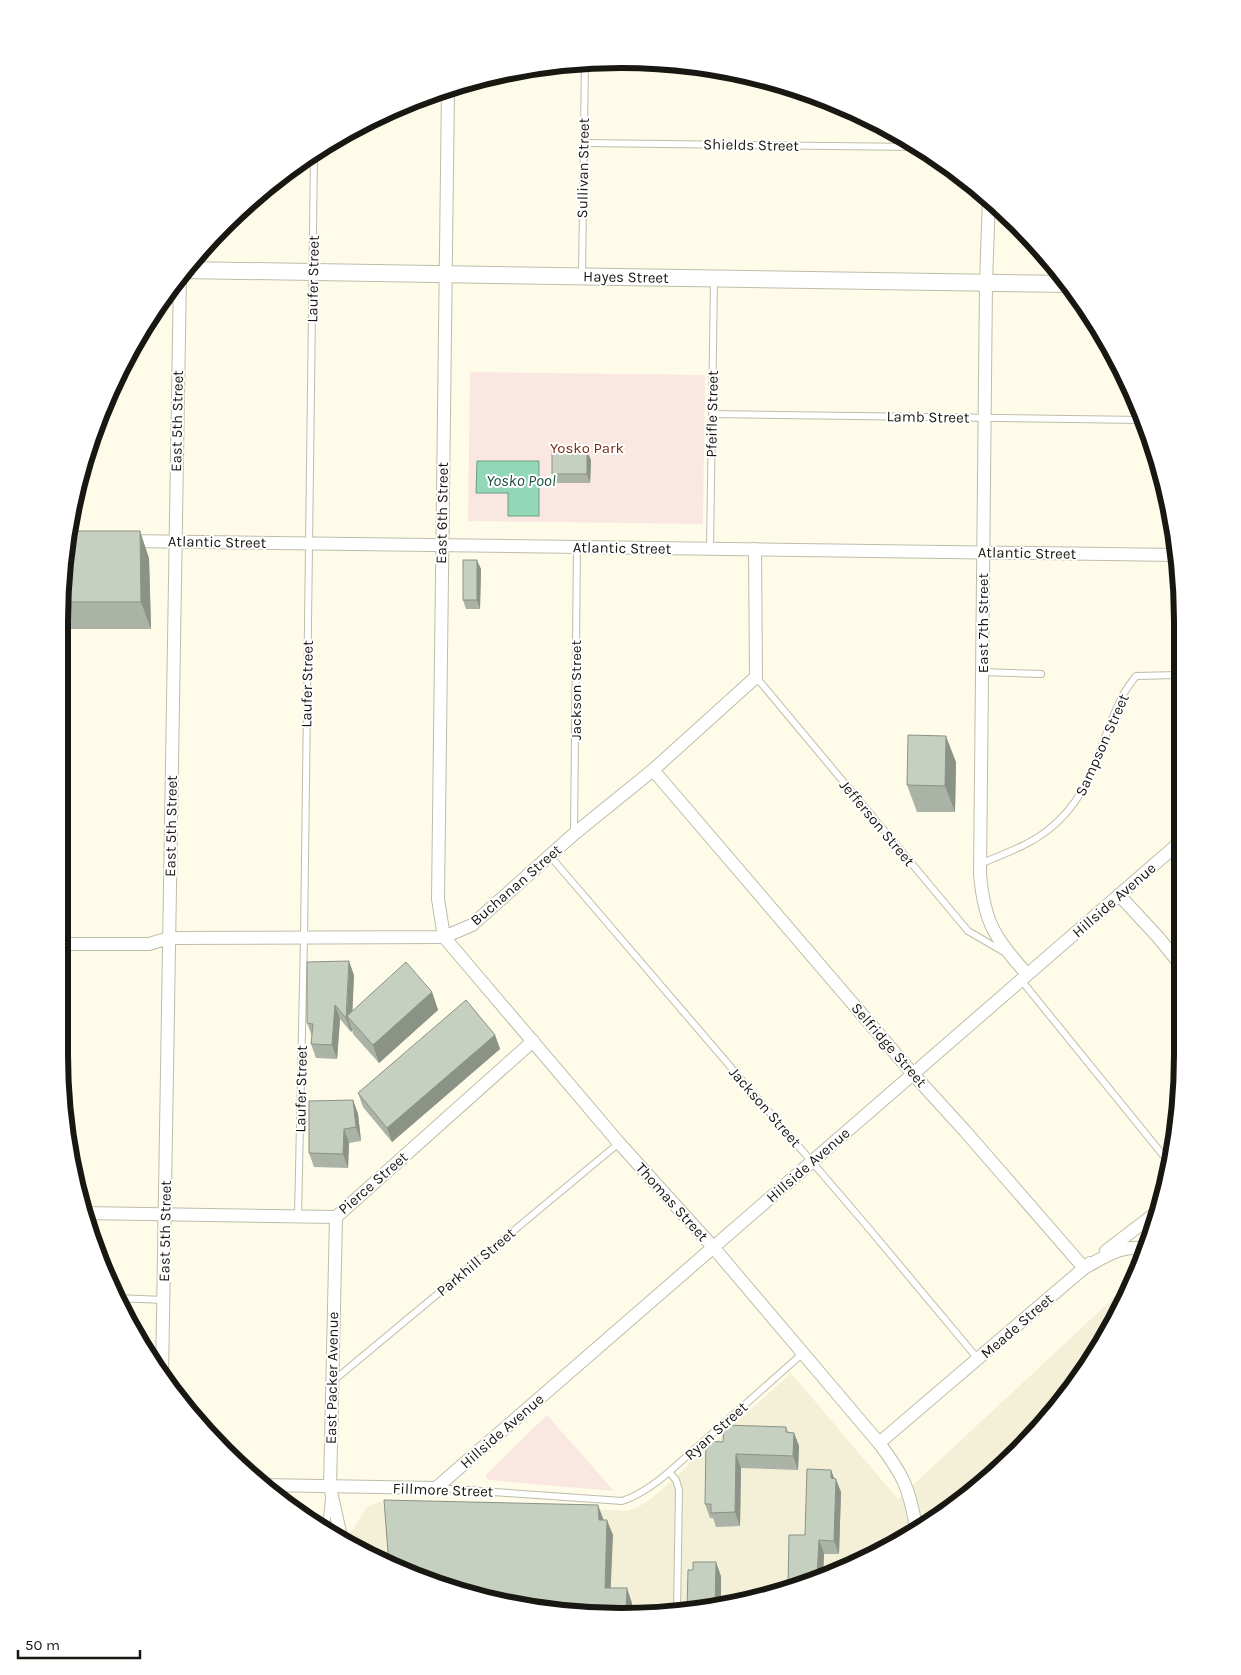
<svg xmlns="http://www.w3.org/2000/svg" width="1241" height="1675" viewBox="0 0 1241 1675" font-family="Karla,sans-serif">
<style>
.built{fill:#f3f0d7}
.green{fill:#fbe7e1}
.water{fill:#91d7b8;stroke:#6d9d86}
.lines{fill:none;stroke-linecap:round;stroke-linejoin:round}
.service-casing{stroke:#bebdab;stroke-width:8}
.minor-casing{stroke:#bebdab;stroke-width:14}
.tertiary-casing{stroke:#bebdab;stroke-width:18}
.service{stroke:#fff;stroke-width:6}
.minor{stroke:#fff;stroke-width:12}
.tertiary{stroke:#fff;stroke-width:16}
.wall{fill:#aab3a5}
.shaded-wall{fill:#8b9286}
.building{fill:#c6d0c0;stroke:#8b9286}
.labels{text-anchor:middle;stroke-width:4;stroke-linejoin:round;paint-order:stroke}
.street-label{font-size:15px;fill:#181711;stroke:#fff}
.park-label{font-size:15px;fill:#782c11;stroke:#fff}
.water-label{font-size:16px;font-style:italic;fill:#19513c;stroke:#fff}
.rim{fill:none;stroke:#181711;stroke-width:6}
</style>
<rect width="100%" height="100%" fill="#fefce9"/>
<polygon class="built" points="1133,1277 1107,1335 1043,1425 963,1500 836,1573 694,1611 547,1611 440,1587 372,1558 346,1541 367,1507 378,1502 513,1503 626,1511 635,1508 647,1502 659,1492 791,1373 898,1499 1120,1292"/>
<g class="green">
<polygon points="470,372 705,375 703,524 468,521"/>
<polygon points="547,1415 614,1491 488,1480 485,1476"/>
</g>
<polygon class="water" points="477,461 539,461 539,516 508,516 508,493 476,493"/>
<g class="lines">
<g class="service-casing">
<g id="service">
<polyline points="584,143 919,147"/>
<polyline points="582,275 585,60"/>
<polyline points="712,414 1143,420"/>
<polyline points="710,549 714,280"/>
<polyline points="983,672 1041,674"/>
<polyline points="756,677 968,931 1004,952"/>
<polyline points="574,832 577,547"/>
<polyline points="550,856 866,1225 978,1359"/>
<path d="M980,864C1003,854 1028,846 1048,830C1094,795 1098,743 1123,695C1126,689 1131,683 1136,676L1178,675"/>
<polyline points="1021,980 1167,1160"/>
<polyline points="298,1216 304,938 314,153"/>
<polyline points="117,1298 164,1300"/>
<polyline points="333,1381 619,1143"/>
<polyline points="669,1472 676,1480 679,1490 677,1611"/>
<path d="M437,1488L622,1501C640,1495 655,1484 669,1472L803,1353"/>
<polyline points="326,1528 329,1499"/>
</g>
</g>
<g class="minor-casing">
<g id="minor">
<path d="M448,88L438,899L444,937L619,1143L713,1247L879,1443C903,1475 909,1487 916,1527"/>
<path d="M989,197L986,283L980,874C984,922 995,939 1027,974"/>
<polyline points="128,541 1177,555"/>
<path d="M653,770L913,1074L965,1131L1084,1268C1103,1258 1123,1243 1146,1249"/>
<polyline points="1119,895 1158,937 1180,964"/>
<polyline points="59,944 149,944 169,938 444,937 472,925 574,834 653,770 756,677 755,549"/>
<polyline points="82,1213 336,1217 533,1041"/>
<polyline points="336,1217 330,1487 341,1537"/>
<polyline points="1106,1251 1157,1212"/>
<polyline points="162,1377 180,274"/>
<polyline points="879,1443 1090,1263"/>
<polyline points="263,1485 436,1488 1179,843"/>
</g>
</g>
<g class="tertiary-casing">
<polyline id="tertiary" points="183,270 1069,284"/>
</g>
<use href="#service" class="service"/>
<use href="#minor" class="minor"/>
<use href="#tertiary" class="tertiary"/>
</g>
<g class="wall">
<polygon points="591,460 590,483 555,483 552,474"/>
<polygon points="149,558 151,629 66,629 60,612 60,584"/>
<polygon points="481,569 480,609 466,609 463,600"/>
<polygon points="956,762 955,812 917,812 907,785"/>
<polygon points="354,975 352,1010 432,992 438,1010 379,1063 353,1034 352,1030 351,1032 340,1019 337,1059 316,1058 311,1044 312,1036 307,1023"/>
<polygon points="495,1035 500,1049 392,1142 363,1107 358,1093"/>
<polygon points="353,1100 358,1114 361,1141 349,1143 348,1168 314,1167 309,1153"/>
<polygon points="786,1427 788,1432 794,1433 799,1446 798,1470 741,1468 740,1526 716,1527 713,1518 710,1518 705,1504 723,1442"/>
<polygon points="831,1470 834,1479 841,1492 839,1554 824,1554 823,1577 788,1586 805,1535"/>
</g>
<g class="shaded-wall">
<polygon points="587,451 591,460 590,483 587,474"/>
<polygon points="140,531 149,558 151,629 141,602"/>
<polygon points="477,560 481,569 480,609 477,600"/>
<polygon points="946,736 956,762 955,812 945,786"/>
<polygon points="349,961 354,975 352,1022 347,1016"/>
<polygon points="432,992 438,1010 379,1063 373,1045"/>
<polygon points="335,1005 340,1019 337,1059 332,1045"/>
<polygon points="347,1016 352,1030 351,1032 346,1018"/>
<polygon points="495,1035 500,1049 392,1142 387,1128"/>
<polygon points="353,1100 358,1114 361,1141 356,1127"/>
<polygon points="344,1129 349,1143 348,1168 343,1154"/>
<polygon points="794,1433 799,1446 798,1470 793,1456"/>
<polygon points="736,1454 741,1468 740,1526 735,1512"/>
<polygon points="831,1470 836,1483 836,1479 841,1492 839,1554 834,1541"/>
<polygon points="598,1505 604,1521 599,1520"/>
<polygon points="607,1520 613,1535 610,1604 605,1588"/>
<polygon points="819,1540 824,1554 823,1577 817,1578"/>
<polygon points="716,1562 721,1576 721,1604 715,1606"/>
<polygon points="627,1588 632,1603 632,1611 626,1611"/>
</g>
<g class="building">
<polygon points="552,450 587,451 587,474 552,474"/>
<polygon points="69,531 140,531 141,602 60,602 60,584"/>
<rect x="463" y="560" width="14" height="40"/>
<polygon points="908,735 946,736 945,786 907,785"/>
<polygon points="349,961 346,1018 335,1005 332,1045 311,1044 313,1024 307,1023 307,962"/>
<polygon points="406,962 432,992 373,1045 347,1016"/>
<polygon points="466,1000 495,1035 387,1128 358,1093"/>
<polygon points="353,1100 356,1127 344,1129 343,1154 309,1153 309,1101"/>
<polygon points="724,1425 786,1427 786,1432 794,1433 793,1456 736,1454 735,1512 711,1513 711,1504 705,1504 706,1441 723,1442"/>
<polygon points="807,1469 831,1470 831,1478 836,1479 834,1541 819,1540 817,1578 788,1586 789,1535 805,1535"/>
<polygon points="384,1500 598,1505 599,1520 607,1520 605,1588 627,1588 626,1611 547,1611 440,1587 389,1565"/>
<polygon points="693,1562 716,1562 715,1606 694,1611 687,1611 688,1570 693,1570"/>
</g>
<g class="labels">
<g class="street-label">
<text transform="translate(751 145) rotate(1)" y="5">Shields Street</text>
<text transform="translate(583 168) rotate(-89)" y="5">Sullivan Street</text>
<text transform="translate(626 277) rotate(1)" y="5">Hayes Street</text>
<text transform="translate(313 279) rotate(-89)" y="5">Laufer Street</text>
<text transform="translate(712 414) rotate(-89)" y="5">Pfeifle Street</text>
<text transform="translate(928 417) rotate(1)" y="5">Lamb Street</text>
<text transform="translate(177 421) rotate(-89)" y="5">East 5th Street</text>
<text transform="translate(442 513) rotate(-89)" y="5">East 6th Street</text>
<text transform="translate(217 542) rotate(1)" y="5">Atlantic Street</text>
<text transform="translate(622 548) rotate(1)" y="5">Atlantic Street</text>
<text transform="translate(1027 553) rotate(1)" y="5">Atlantic Street</text>
<text transform="translate(983 623) rotate(-90)" y="5">East 7th Street</text>
<text transform="translate(307 684) rotate(-89)" y="5">Laufer Street</text>
<text transform="translate(576 690) rotate(-90)" y="5">Jackson Street</text>
<text transform="translate(1102 745) rotate(-66)" y="5">Sampson Street</text>
<text transform="translate(877 823) rotate(50)" y="5">Jefferson Street</text>
<text transform="translate(171 826) rotate(-89)" y="5">East 5th Street</text>
<text transform="translate(516 885) rotate(-41)" y="5">Buchanan Street</text>
<text transform="translate(1114 900) rotate(-41)" y="5">Hillside Avenue</text>
<text transform="translate(889 1045) rotate(49)" y="5">Selfridge Street</text>
<text transform="translate(301 1089) rotate(-89)" y="5">Laufer Street</text>
<text transform="translate(765 1107) rotate(49)" y="5">Jackson Street</text>
<text transform="translate(808 1165) rotate(-41)" y="5">Hillside Avenue</text>
<text transform="translate(373 1183) rotate(-41)" y="5">Pierce Street</text>
<text transform="translate(672 1202) rotate(48)" y="5">Thomas Street</text>
<text transform="translate(165 1231) rotate(-89)" y="5">East 5th Street</text>
<text transform="translate(476 1262) rotate(-40)" y="5">Parkhill Street</text>
<text transform="translate(1017 1326) rotate(-41)" y="5">Meade Street</text>
<text transform="translate(332 1378) rotate(-89)" y="5">East Packer Avenue</text>
<text transform="translate(502 1431) rotate(-41)" y="5">Hillside Avenue</text>
<text transform="translate(716 1431) rotate(-42)" y="5">Ryan Street</text>
<text transform="translate(443 1490) rotate(2)" y="5">Fillmore Street</text>
</g>
<g class="park-label">
<text x="587" y="453">Yosko Park</text>
</g>
<g class="water-label">
<text x="521" y="486">Yosko Pool</text>
</g>
</g>
<path d="M0 0H1241V1675H0ZM621 68H621A553 553 0 0 1 1174 621V1055A553 553 0 0 1 621 1608H621A553 553 0 0 1 68 1055V621A553 553 0 0 1 621 68Z" fill="#fff" fill-rule="evenodd"/>
<path class="rim" d="M621 68H621A553 553 0 0 1 1174 621V1055A553 553 0 0 1 621 1608H621A553 553 0 0 1 68 1055V621A553 553 0 0 1 621 68Z"/>
<path d="M18 1650v8h122v-8" fill="none" stroke="#181711" stroke-width="2.5"/>
<text x="25" y="1650" font-size="15" fill="#181711" stroke="#ffffff" stroke-width="4" paint-order="stroke">50 m</text>
</svg>
